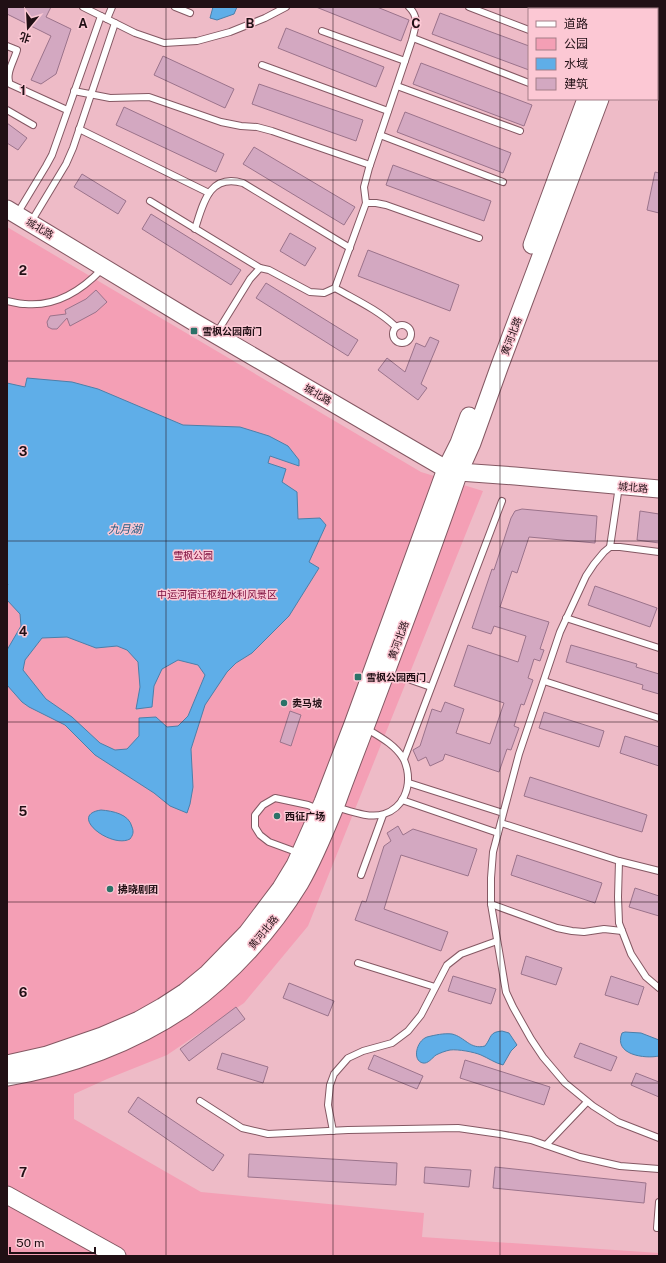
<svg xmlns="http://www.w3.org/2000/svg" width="666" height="1263" viewBox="0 0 666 1263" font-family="'Public Sans','Noto Sans SC',sans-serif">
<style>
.green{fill:#f49fb5}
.water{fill:#5faee8;stroke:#4c7fa9;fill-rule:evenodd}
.building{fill:#d3a8c1;stroke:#9b738b}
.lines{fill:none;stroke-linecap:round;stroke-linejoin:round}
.lane-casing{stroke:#845863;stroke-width:8}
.secondary-casing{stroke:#845863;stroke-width:19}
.lane{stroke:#fff;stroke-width:6}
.secondary{stroke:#fff;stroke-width:17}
.grid{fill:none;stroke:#211015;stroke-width:1;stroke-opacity:0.55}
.poi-dot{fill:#2b7268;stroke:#fcc8d4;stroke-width:1.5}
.labels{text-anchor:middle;stroke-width:3;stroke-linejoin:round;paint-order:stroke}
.street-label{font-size:10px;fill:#211015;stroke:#fcc8d4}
.poi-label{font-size:10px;font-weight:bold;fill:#211015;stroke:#fcc8d4;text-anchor:start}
.park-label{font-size:10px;fill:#7d0e3d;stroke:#fcc8d4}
.water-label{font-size:11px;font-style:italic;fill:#225b82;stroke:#fcc8d4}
.grid-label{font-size:13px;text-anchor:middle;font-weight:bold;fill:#211015;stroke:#fcc8d4;stroke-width:3;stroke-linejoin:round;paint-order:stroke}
</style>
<rect width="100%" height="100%" fill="#eebbc7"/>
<polygon class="green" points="7,227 421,472 483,491 308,926 244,1003 167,1055 107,1079 74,1094 74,1119 201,1192 424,1213 422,1237 659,1253 659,1256 7,1256"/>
<g class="water">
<polygon points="213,7 237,7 234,14 217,20 210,18"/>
<path d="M27,378L72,382L98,389L183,425L240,427L269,436L288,446L299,460V466L270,456L268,463L286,469L282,482L297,492L298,519L320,518L326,525L309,562L319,568L289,616L252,653L236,663L227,672L205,705L191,749L193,787L190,804L187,813L170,806L154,793L95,755L65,725L29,707L22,702L7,685V650L21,626L20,614L7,600V587L8,584L7,583V383L25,387ZM67,637L96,648L117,646L127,650L138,662L140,687L136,709L152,707L154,686L162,669L178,660L198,665L205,675L188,716L178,726L167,727L156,717L139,718V736L127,749L115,750L100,743L72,717L46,699L23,670L25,660L42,638Z"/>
<path d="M101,810C113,811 129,814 132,827C134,832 133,835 130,839C111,849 67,815 101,810Z"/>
<path d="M502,1031L509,1033L517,1045L511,1051L503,1065C495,1063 488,1058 481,1055C474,1052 458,1049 450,1050C445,1051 440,1053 436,1055C432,1058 428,1064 423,1063C412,1061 416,1041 427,1037C435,1035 444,1033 452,1034C465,1037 470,1050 485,1046C492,1037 489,1032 502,1031Z"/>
<path d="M625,1032L641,1033L659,1040V1056C645,1059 613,1055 622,1033Z"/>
</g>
<g class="building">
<polygon points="7,7 51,7 46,17 71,29 56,74 41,84 31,80 51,36 7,14"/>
<polygon points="316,7 377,7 409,20 401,41"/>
<polygon points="440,13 529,46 529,70 432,34"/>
<polygon points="286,28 384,67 376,87 278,48"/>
<polygon points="163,56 234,89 225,108 154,75"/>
<polygon points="421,63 532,105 524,126 413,84"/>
<polygon points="259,84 363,120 356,141 252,104"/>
<polygon points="124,107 224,154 216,172 116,125"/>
<polygon points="405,112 511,153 503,173 397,132"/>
<polygon points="7,123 27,138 18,150 7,143"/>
<polygon points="254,147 355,207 344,225 243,164"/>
<polygon points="393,165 491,201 484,221 386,185"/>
<polygon points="655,172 659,173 659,213 647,210"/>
<polygon points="82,174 126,201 118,214 74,187"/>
<polygon points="151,214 241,270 231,285 142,229"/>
<polygon points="290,233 316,248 305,266 280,251"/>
<polygon points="368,250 459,285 450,311 358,276"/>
<polygon points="266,283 358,340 348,356 256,298"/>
<polygon points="96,290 107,302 96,312 70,326 67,318 57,329 52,329 48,327 47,322 50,316 66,314 65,310 86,299"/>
<polygon points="430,337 439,341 421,384 427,388 418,400 378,370 387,358 405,372 416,343 425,347"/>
<polygon points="522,509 597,516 595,543 529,537 517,573 512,571 500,607 549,622 540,649 544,650 540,661 534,659 528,678 533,680 524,705 521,704 514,726 519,728 511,750 507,749 499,772 445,754 443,760 430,766 426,757 418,761 413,750 420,746 432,709 441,712 445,702 464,709 456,733 490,744 504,703 454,686 468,645 518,662 526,636 494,626 491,634 472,628 492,569 494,570 511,518 515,511"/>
<polygon points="640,511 659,514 659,543 637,540"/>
<polygon points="595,586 657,608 650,627 588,605"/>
<polygon points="571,645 637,664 636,667 659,674 659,694 642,689 643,685 566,662"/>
<polygon points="290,711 301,715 291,746 280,742"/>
<polygon points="544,712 604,731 599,747 539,728"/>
<polygon points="625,736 659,747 659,766 620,753"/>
<polygon points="530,777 647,815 642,832 524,796"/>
<polygon points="398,826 403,835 413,829 477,849 468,876 401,855 384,909 448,932 441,951 355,920 362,901 366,902 384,846 391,841 387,833"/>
<polygon points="517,855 602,883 595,903 511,875"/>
<polygon points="635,888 659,896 659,916 629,907"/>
<polygon points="526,956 562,968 556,985 521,974"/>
<polygon points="453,976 496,989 491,1004 448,991"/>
<polygon points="611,976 644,987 638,1005 605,995"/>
<polygon points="289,983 334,1001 328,1016 283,998"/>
<polygon points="236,1007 245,1019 189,1061 180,1049"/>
<polygon points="580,1043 617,1057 611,1071 574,1057"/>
<polygon points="222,1053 268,1067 263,1083 217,1069"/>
<polygon points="374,1055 423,1076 417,1089 368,1069"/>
<polygon points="465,1060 550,1087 544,1105 460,1078"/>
<polygon points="636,1073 659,1082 659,1097 631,1085"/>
<polygon points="138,1097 224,1155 213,1171 128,1112"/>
<polygon points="249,1154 397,1163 396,1185 248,1177"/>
<polygon points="425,1167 471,1170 469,1187 424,1183"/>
<polygon points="495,1167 646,1183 644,1203 493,1188"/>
</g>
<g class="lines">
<g class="lane-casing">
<g id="lane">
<polyline points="83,7 135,33 164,43 197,41 230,32 265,18 286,7"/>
<polyline points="175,7 190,13"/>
<polyline points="469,7 529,30"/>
<polyline points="107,19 112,7"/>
<polyline points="322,31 405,61"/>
<polyline points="413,38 529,83"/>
<path d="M7,46L17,50C14,61 5,74 10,84L67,110"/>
<polyline points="262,65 388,111"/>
<polyline points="397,86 520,131"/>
<polyline points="74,91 110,98 149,97 221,122 241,126 257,127 272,131 370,165"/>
<polyline points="7,110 33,125"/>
<polyline points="79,129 209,193"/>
<polyline points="380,135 503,182"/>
<polyline points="150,201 260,268"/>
<polyline points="366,203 376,203 386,205 479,238"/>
<polyline points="17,214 46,166 52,155 101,16"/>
<polyline points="31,222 66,164 73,148 115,23"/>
<path d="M195,229C203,204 209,173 243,183L350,248"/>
<path d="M335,288C356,300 378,310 395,326"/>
<path d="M7,301C13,302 19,304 25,304C56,307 82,290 102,269"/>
<circle cx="402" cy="334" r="9"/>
<path d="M216,334L250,279L260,268L269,270L310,292L324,293L335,288L366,203L364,187L369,168L412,40C415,27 420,18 409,7"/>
<polyline points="610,547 619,486"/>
<polyline points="659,552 620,547 610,547 604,552 594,564 586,576 560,632 519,754 493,852 491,878 491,904 506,992 513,1007 531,1039 543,1057 565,1083 593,1106 618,1122 659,1138"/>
<polyline points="566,618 659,648"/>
<polyline points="402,677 431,687"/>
<polyline points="544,681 659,718"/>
<polyline points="404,759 502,501"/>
<polyline points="409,783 503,813"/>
<polyline points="402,800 498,833"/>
<path d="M336,807C350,811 370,819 384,814C403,808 411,788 407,769C406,765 405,761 403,758C394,744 380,737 367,729"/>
<polyline points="501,823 619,861 618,897 619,923 631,954 646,977 659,988"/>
<polyline points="299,853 269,842 260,835 255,827 255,815 263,805 275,798 308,805 318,809"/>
<polyline points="619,861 659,871"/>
<polyline points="361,875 383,815"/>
<polyline points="491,904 557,928 572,931 584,932 604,929 622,931"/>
<polyline points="358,963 435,987"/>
<polyline points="200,1101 242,1128 268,1134 348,1130 458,1128 500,1134 531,1140 580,1157 620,1166 659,1169"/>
<polyline points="333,1131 328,1105 330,1085 334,1074 348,1058 363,1051 392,1043 408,1031 421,1015 447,965 461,954 497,941"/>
<polyline points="546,1145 587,1102"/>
<polyline points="657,1228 659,1202"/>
</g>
</g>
<g class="secondary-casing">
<g id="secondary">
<polyline points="620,9 620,7"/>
<polyline points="634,9 634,7"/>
<polyline points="7,209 194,322 446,469 459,472 515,476 659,489"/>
<polyline points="532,245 586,99"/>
<polyline points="7,1064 47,1055 102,1036 139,1020 162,1007 185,992 208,973 247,933 269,904 281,888 295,865 323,802 353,724 446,469 459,443 469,416"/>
<path d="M7,1077C69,1067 135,1042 186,1007C231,975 272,929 300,883C315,857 326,829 337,802C350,766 364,731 377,696C405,622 433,547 459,472L472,443L500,365L600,99"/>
<polyline points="7,1195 117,1256"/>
</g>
</g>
<use href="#lane" class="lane"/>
<use href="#secondary" class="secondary"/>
</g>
<path class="grid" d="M166,7V1256M333,7V1256M500,7V1256M7,180H659M7,361H659M7,541H659M7,722H659M7,902H659M7,1083H659"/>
<g class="poi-dot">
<rect x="190" y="327" width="8" height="8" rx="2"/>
<rect x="354" y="673" width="8" height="8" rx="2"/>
<circle cx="284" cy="703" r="4"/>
<circle cx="277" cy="816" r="4"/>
<circle cx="110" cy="889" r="4"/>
</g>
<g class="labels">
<g class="street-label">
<text transform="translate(40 228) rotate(31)" y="4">城北路</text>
<text transform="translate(511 336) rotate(-69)" y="4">黄河北路</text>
<text transform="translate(318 394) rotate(30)" y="4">城北路</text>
<text transform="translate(633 487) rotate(5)" y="4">城北路</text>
<text transform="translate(398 640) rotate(-70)" y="4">黄河北路</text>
<text transform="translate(263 932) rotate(-51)" y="4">黄河北路</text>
</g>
<g class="poi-label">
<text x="202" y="335">雪枫公园南门</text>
<text x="366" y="681">雪枫公园西门</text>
<text x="292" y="707">卖马坡</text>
<text x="285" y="820">西征广场</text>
<text x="118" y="893">拂晓剧团</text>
</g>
<g class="park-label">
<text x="193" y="559">雪枫公园</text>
<text x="217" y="598">中运河宿迁枢纽水利风景区</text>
</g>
<g class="water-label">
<text x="125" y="533">九月湖</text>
</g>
</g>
<g class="grid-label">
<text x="83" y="28">A</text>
<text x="250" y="28">B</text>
<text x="416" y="28">C</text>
<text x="23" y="95">1</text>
<text x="23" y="275">2</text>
<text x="23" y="456">3</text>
<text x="23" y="636">4</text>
<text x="23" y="816">5</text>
<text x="23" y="997">6</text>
<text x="23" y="1177">7</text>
</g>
<rect width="666" height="1263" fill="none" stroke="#211015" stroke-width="16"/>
<rect x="528" y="8" width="130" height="92" fill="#fcc8d4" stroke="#a47e88"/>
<rect x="536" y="21" width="20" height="6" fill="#ffffff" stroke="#a47e88"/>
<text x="564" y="28" font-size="12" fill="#211015">道路</text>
<rect x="536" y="38" width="20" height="12" fill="#f49fb5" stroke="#a47e88"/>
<text x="564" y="48" font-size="12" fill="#211015">公园</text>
<rect x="536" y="58" width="20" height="12" fill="#5faee8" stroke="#a47e88"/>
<text x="564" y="68" font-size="12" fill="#211015">水域</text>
<rect x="536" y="78" width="20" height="12" fill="#d3a8c1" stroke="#a47e88"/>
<text x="564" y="88" font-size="12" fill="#211015">建筑</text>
<g transform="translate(28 28) rotate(198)" stroke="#fcc8d4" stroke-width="3" paint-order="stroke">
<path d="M0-3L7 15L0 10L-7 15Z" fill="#211015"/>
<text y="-6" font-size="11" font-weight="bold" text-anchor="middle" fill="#211015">北</text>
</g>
<path d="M10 1247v6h85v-6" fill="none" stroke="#211015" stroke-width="2"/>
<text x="16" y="1247" font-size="12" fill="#211015" stroke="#fcc8d4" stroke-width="3" paint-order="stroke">50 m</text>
</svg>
